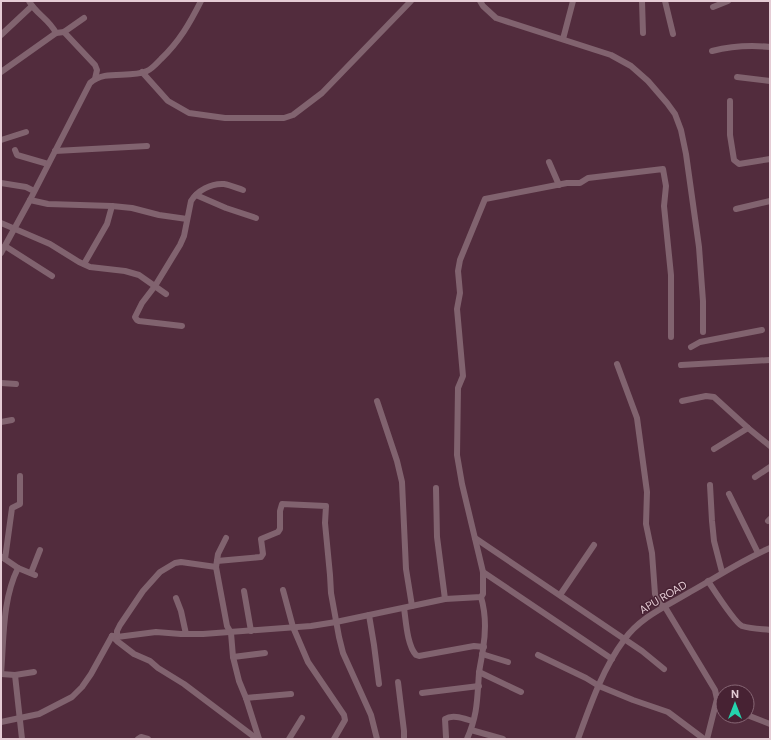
<svg xmlns="http://www.w3.org/2000/svg" width="771" height="740" viewBox="0 0 771 740" font-family="'DM Sans',sans-serif">
<style>
.lines{fill:none;stroke-linecap:round;stroke-linejoin:round}
.minor{stroke:#81636f;stroke-width:6}
.labels{text-anchor:middle;stroke-width:3;stroke-linejoin:round;paint-order:stroke}
.street-label{font-size:11px;fill:#e5ccd5;stroke:#472233}
</style>
<rect width="100%" height="100%" fill="#522c3d"/>
<g class="lines">
<g class="minor">
<path d="M29,1C36,14 49,19 56,33"/>
<polyline points="480,1 483,6 496,18 611,55 631,66 648,81 667,103 675,114 681,130 686,154 699,247 703,301 703,332"/>
<polyline points="642,1 643,33"/>
<polyline points="665,1 673,34"/>
<polyline points="713,7 728,1"/>
<polyline points="64,32 95,65 97,70 95,79"/>
<polyline points="1,35 32,6"/>
<polyline points="563,39 573,1"/>
<path d="M712,51C732,46 750,45 770,47"/>
<polyline points="1,72 56,33 64,32 84,18"/>
<polyline points="142,72 168,101 189,113 225,118 284,118 293,115 322,93 411,1"/>
<polyline points="737,77 770,81"/>
<polyline points="730,101 730,135 734,160 739,164 770,159"/>
<polyline points="1,140 26,132"/>
<polyline points="15,150 17,155 48,164"/>
<polyline points="55,151 147,146"/>
<polyline points="549,162 559,185"/>
<polyline points="1,183 26,187 34,191"/>
<polyline points="196,195 226,208 256,218"/>
<polyline points="30,200 48,204 112,206 132,208 159,215 187,219"/>
<polyline points="736,209 770,201"/>
<polyline points="1,223 50,244 79,262 90,267 125,271 139,275 166,294"/>
<polyline points="5,246 52,276"/>
<path d="M1,253L30,200L90,83C105,69 129,79 147,71C152,69 157,63 161,59C179,42 190,23 201,1"/>
<polyline points="84,264 107,224 112,206"/>
<path d="M182,326L139,321L137,320L135,317L142,303L155,286L180,245L184,236L191,201C197,191 211,183 224,184C230,185 237,188 243,190"/>
<polyline points="691,347 700,342 762,330"/>
<polyline points="617,364 637,418 647,492 646,524 652,553 655,594 659,602 665,607 715,690 717,699 707,739"/>
<polyline points="681,365 770,360"/>
<polyline points="1,383 16,384"/>
<polyline points="377,401 397,461 402,482 406,569 412,606"/>
<polyline points="682,401 706,396 714,397 748,428 770,446"/>
<polyline points="1,422 12,420"/>
<polyline points="714,449 748,428"/>
<polyline points="755,477 770,467"/>
<polyline points="710,485 712,521 714,541 722,572"/>
<polyline points="436,488 437,537 445,599"/>
<polyline points="729,494 758,553"/>
<polyline points="768,521 770,519"/>
<polyline points="226,538 218,554 216,567 227,626 231,633 233,657 239,681 246,698 259,739"/>
<polyline points="475,538 642,651 664,669"/>
<polyline points="2,557 18,568 35,575"/>
<polyline points="5,559 12,508 20,504 20,476"/>
<polyline points="217,561 261,557 263,554 261,539 278,532 280,529 280,511 282,504 326,506 325,523 330,575 331,593 339,637 343,653 371,715 377,739"/>
<path d="M18,568C2,600 4,639 1,674L15,675L34,672"/>
<polyline points="483,572 612,659"/>
<polyline points="31,573 40,550"/>
<path d="M708,581C714,590 735,623 742,626C751,629 761,629 770,630"/>
<polyline points="283,590 293,627 308,662 344,715 345,720 334,739"/>
<polyline points="244,591 251,631"/>
<polyline points="560,595 594,545"/>
<polyline points="176,598 181,611 186,634"/>
<path d="M404,608C406,621 407,645 416,655L419,656L474,646L484,647"/>
<polyline points="369,615 374,645 379,684"/>
<polyline points="112,636 117,637 156,632 181,634 203,634 311,626 336,622 445,599 481,597 483,594 483,572 462,484 457,455 458,388 463,376 457,309 460,293 458,271 460,260 485,199 567,183 580,183 588,178 663,169 666,186 664,206 671,275 671,337"/>
<polyline points="112,636 117,641 134,654 150,661 158,668 184,684 257,739"/>
<polyline points="117,637 117,631 120,625 143,591 160,572 175,563 181,562 216,567"/>
<polyline points="482,654 508,662"/>
<polyline points="538,655 586,678 599,686 633,700 668,712 704,739"/>
<polyline points="233,657 265,653"/>
<polyline points="479,672 521,692"/>
<polyline points="15,675 22,739"/>
<polyline points="398,682 404,731 404,739"/>
<polyline points="422,693 479,686"/>
<polyline points="246,698 291,694"/>
<polyline points="747,715 770,724"/>
<polyline points="1,722 39,714 72,697 82,687 91,674 112,636"/>
<polyline points="471,730 503,739"/>
<path d="M446,737L445,719C453,714 465,719 473,721"/>
<polyline points="138,739 141,737 148,739"/>
<polyline points="289,739 302,718"/>
<path d="M467,739C478,714 477,699 479,673C480,665 482,657 483,649C486,631 486,614 481,597"/>
<path d="M578,739C590,706 603,668 624,640C640,617 667,606 690,592C717,577 742,560 770,548"/>
</g>
</g>
<g class="labels">
<g class="street-label">
<text transform="translate(663 597) rotate(-31)" y="4">APU ROAD</text>
</g>
</g>
<rect width="771" height="740" fill="none" stroke="#e5ccd5" stroke-width="4"/>
<g transform="translate(735 704)"><circle r="19" fill="#472233" stroke="#866674"/>
<path d="M0-3L7 15L0 10L-7 15Z" fill="#25d5ae"/>
<text y="-6" font-size="11" font-weight="bold" text-anchor="middle" fill="#e5ccd5">N</text>
</g>
</svg>
